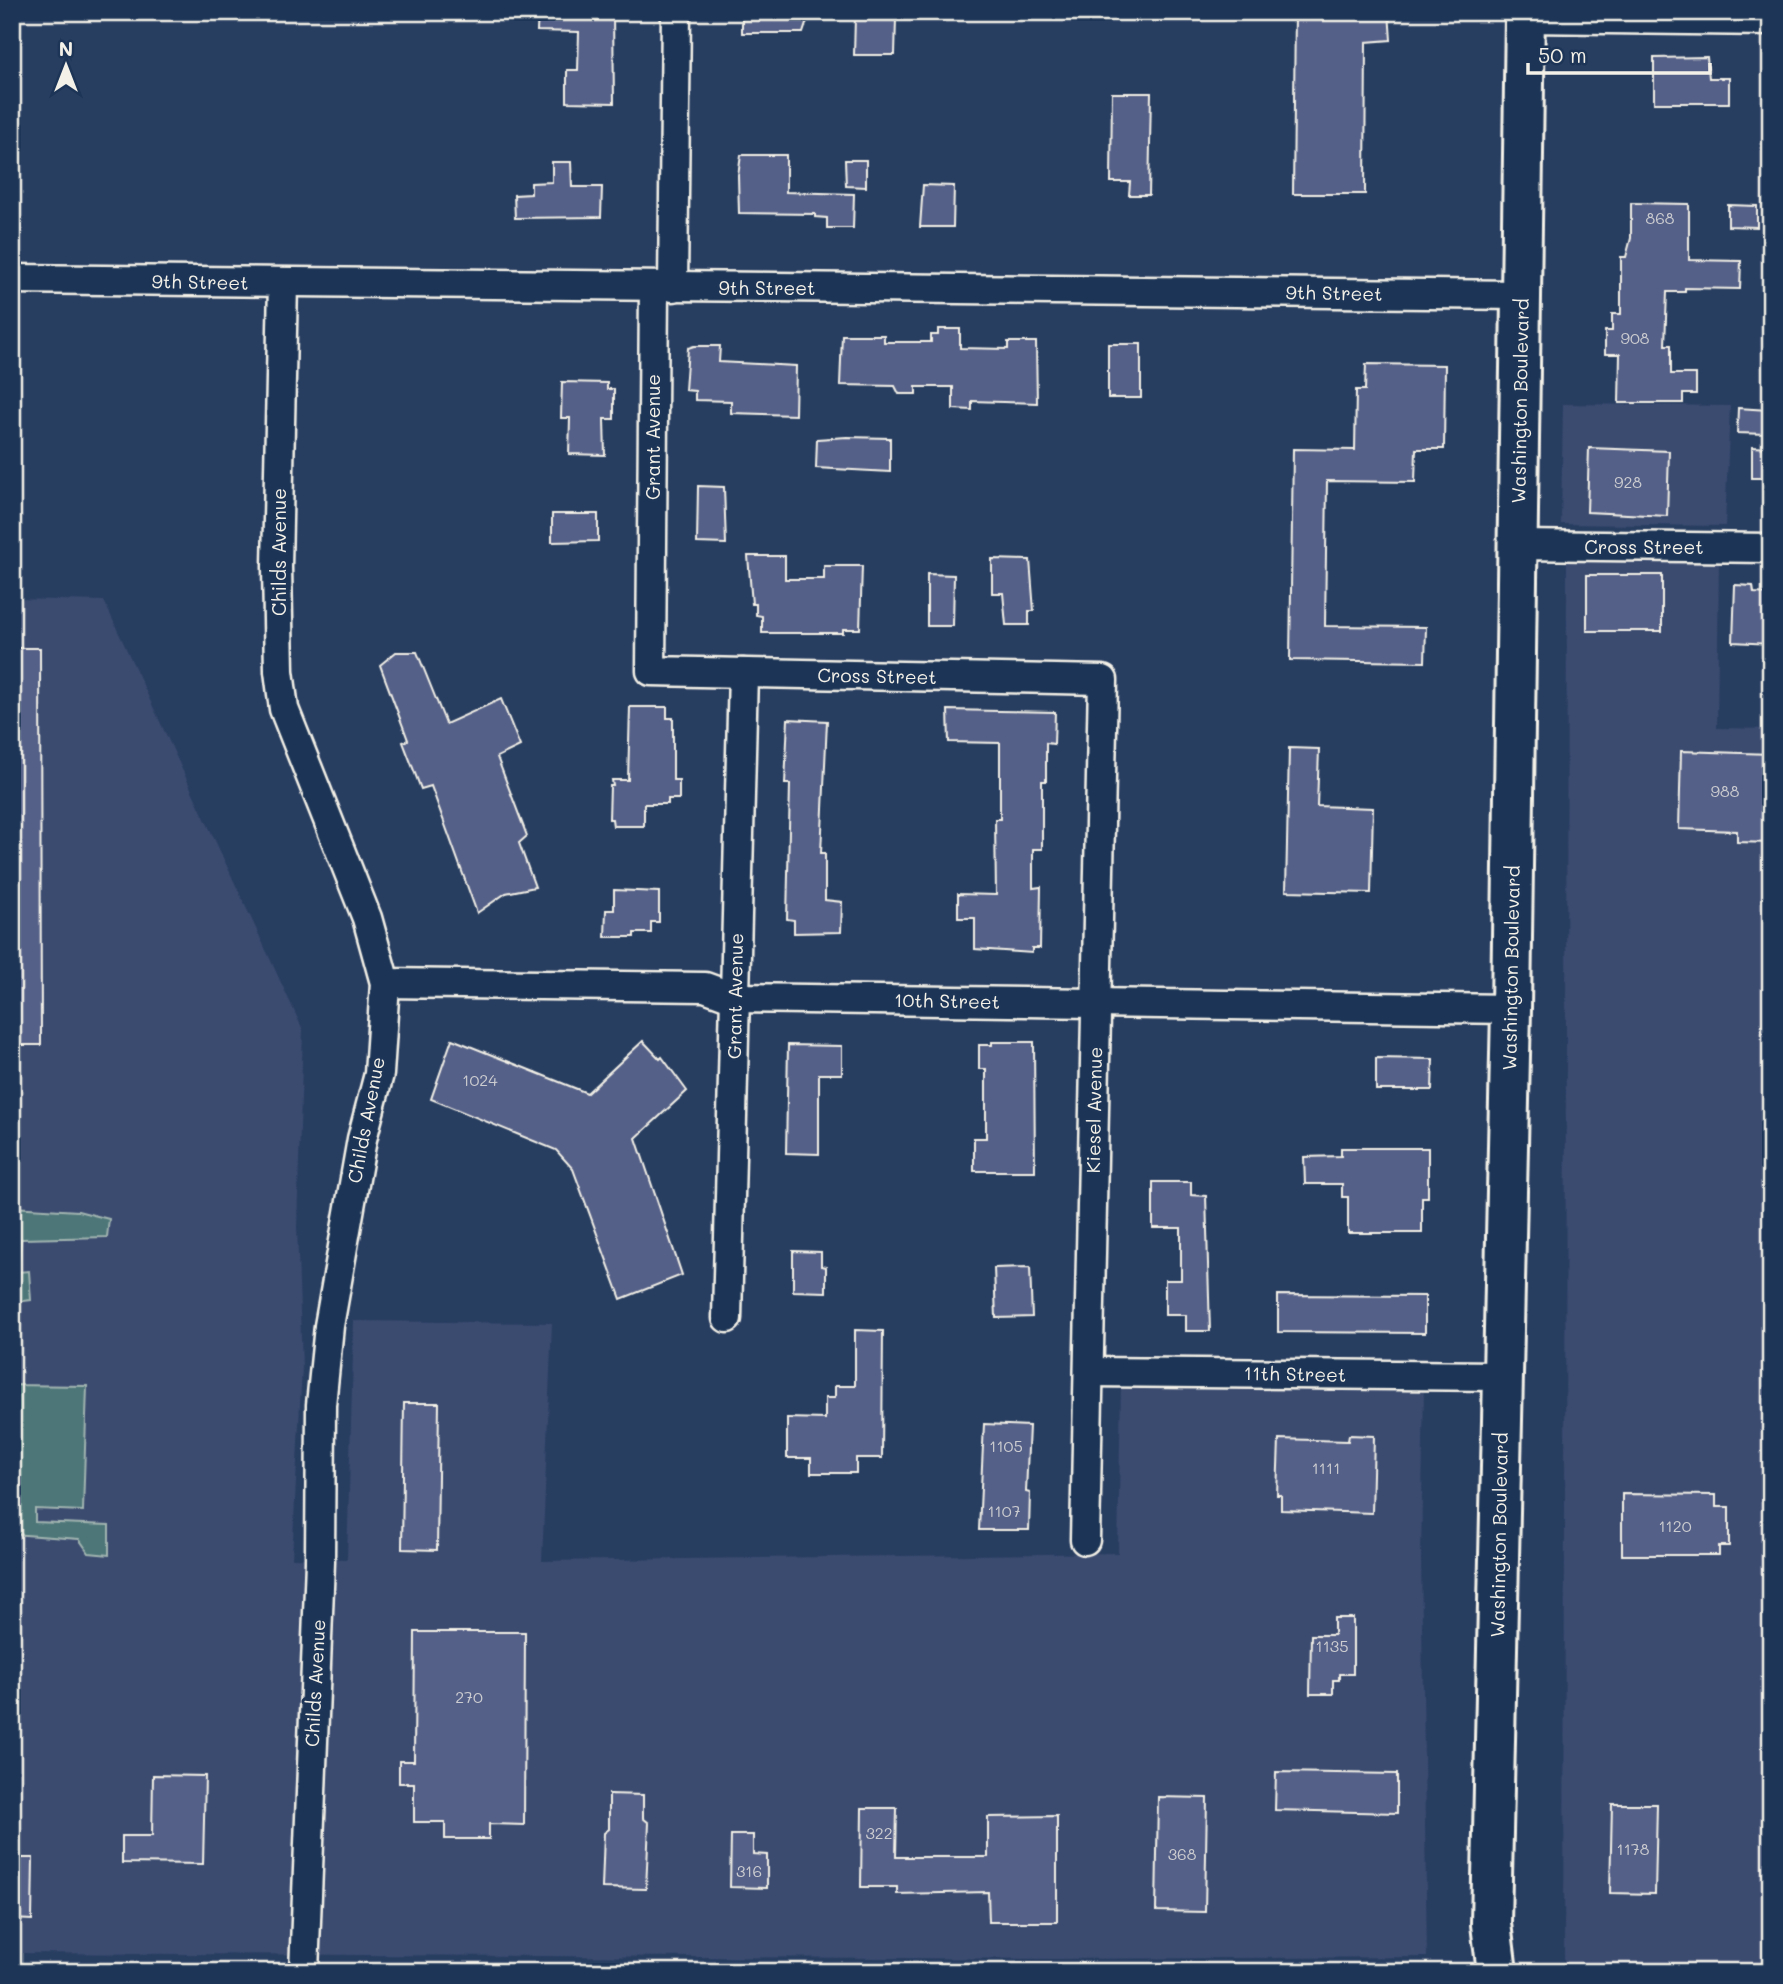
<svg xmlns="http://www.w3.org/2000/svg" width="1783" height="1984" viewBox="0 0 1783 1984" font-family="Mali,sans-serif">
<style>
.built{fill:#3a4b6f}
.green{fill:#4e7679;stroke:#a1b4b0;stroke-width:2}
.building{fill:#556188;stroke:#f4f1e8;stroke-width:2}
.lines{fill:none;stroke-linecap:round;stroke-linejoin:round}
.street-casing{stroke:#f4f1e8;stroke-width:33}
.primary-casing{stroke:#f4f1e8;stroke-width:44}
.street{stroke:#1d3557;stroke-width:28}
.primary{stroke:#1d3557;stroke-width:38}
.labels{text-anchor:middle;stroke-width:6;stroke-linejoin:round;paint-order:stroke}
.number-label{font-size:16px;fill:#cccdd0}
.street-label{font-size:19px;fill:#f4f1e8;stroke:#1d3557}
</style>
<rect width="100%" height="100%" fill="#283e61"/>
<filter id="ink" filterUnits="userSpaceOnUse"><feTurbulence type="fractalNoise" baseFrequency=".0143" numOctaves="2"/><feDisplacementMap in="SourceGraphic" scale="14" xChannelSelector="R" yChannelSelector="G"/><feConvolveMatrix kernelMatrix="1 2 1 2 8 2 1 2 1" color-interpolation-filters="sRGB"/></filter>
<g filter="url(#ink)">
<g class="built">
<polygon points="1563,404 1730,406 1725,526 1561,524"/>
<polygon points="1719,559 1717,728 1771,729 1771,1972 1564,1968 1567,560"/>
<polygon points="12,599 104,601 303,1030 297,1227 302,1367 292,1558 347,1559 354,1321 552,1323 542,1561 1118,1553 1121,1387 1199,1384 1424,1387 1421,1557 1427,1957 1052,1959 12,1953"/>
</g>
<polygon class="green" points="12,1207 78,1211 109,1219 107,1237 21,1239 18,1272 29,1271 31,1300 15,1302 13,1385 87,1386 83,1511 35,1509 35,1522 109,1525 109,1555 89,1553 79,1539 12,1534"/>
<g class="building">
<polygon points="538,12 613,12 614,103 567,102 567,70 578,70 579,32 537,31"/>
<polygon points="742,12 810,12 803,33 742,33"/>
<polygon points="1295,12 1389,12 1391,40 1366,42 1365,194 1293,194"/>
<polygon points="855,17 896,18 895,55 854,55"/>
<polygon points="1707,57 1709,78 1729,78 1729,103 1654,103 1654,58"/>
<polygon points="1112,93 1151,93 1149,195 1129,195 1130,182 1111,182"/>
<polygon points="741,155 786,155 786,192 854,194 853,228 827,228 827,218 815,217 815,214 739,213 738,176"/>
<polygon points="845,160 866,160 866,187 846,186"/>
<polygon points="552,162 571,162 572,187 602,187 601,217 515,218 514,195 531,194 531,183 552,182"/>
<polygon points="923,185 954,186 953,227 920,227"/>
<polygon points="1631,203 1689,204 1689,260 1741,261 1740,289 1685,288 1685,292 1667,292 1665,345 1671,345 1671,374 1696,374 1696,394 1683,394 1683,403 1619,403 1620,354 1605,354 1605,331 1612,331 1612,314 1621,314 1621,257 1626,257 1631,238"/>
<polygon points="1728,205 1757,206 1757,227 1728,226"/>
<polygon points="938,329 960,329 960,348 1008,349 1008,342 1036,342 1037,403 972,401 972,410 953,409 953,387 916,387 916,394 899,394 895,386 840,385 842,335 884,335 884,342 931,342 931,335 938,335"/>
<rect x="1108" y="344" width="33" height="54"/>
<polygon points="694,346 720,346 719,362 796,366 795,415 731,413 731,401 695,400 695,391 685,390 688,348"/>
<polygon points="1366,364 1445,365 1444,449 1416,449 1415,482 1327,481 1325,626 1426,627 1425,662 1290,660 1293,449 1355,450 1356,390 1365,390"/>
<polygon points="562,382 607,383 607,389 614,389 614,419 604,419 605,455 569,454 570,418 561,418"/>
<polygon points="1738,408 1768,410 1767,434 1737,433"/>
<polygon points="847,437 890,438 890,472 816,468 817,439"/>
<polygon points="1752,447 1771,448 1771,478 1752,478"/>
<polygon points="1589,448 1669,451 1667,516 1587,512"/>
<polygon points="698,486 724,487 726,544 697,543"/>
<polygon points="552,514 598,514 598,541 552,542"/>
<polygon points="748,556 785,556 785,579 824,579 824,566 862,566 860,629 843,629 843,633 762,633 762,616 756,615 756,604 752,604"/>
<polygon points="992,559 1030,560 1034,611 1029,611 1029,625 1006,625 1003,593 992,593"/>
<polygon points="927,574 954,575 953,626 927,626"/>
<rect x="1587" y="575" width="75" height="56"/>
<polygon points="1735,585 1753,586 1754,593 1771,594 1771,644 1733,642"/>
<polygon points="12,648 40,648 41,1045 12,1045"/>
<polygon points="396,652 417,652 446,724 501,699 520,746 497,757 527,836 519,843 535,887 506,893 477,913 431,786 421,789 403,742 408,740 380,665"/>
<polygon points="630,707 667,707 667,718 673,718 673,780 679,780 679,799 668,799 668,804 644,804 644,826 613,826 612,819 609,819 610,786 613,786 612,780 628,780"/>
<polygon points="948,710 1055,712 1054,744 1046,743 1046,781 1042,781 1042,849 1033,849 1033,888 1041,887 1040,948 1032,948 1032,953 975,949 975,918 958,918 958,894 996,895 995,819 1000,819 1000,743 949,742"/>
<polygon points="788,719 827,721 821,853 825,853 825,900 842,902 841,932 794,933 794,920 787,919 790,784 785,784"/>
<polygon points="1289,748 1319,749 1317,806 1373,808 1371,893 1286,891"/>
<polygon points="1681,751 1771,754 1771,843 1737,842 1737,831 1679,829"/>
<polygon points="614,890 659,892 659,922 651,922 651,933 634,933 634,937 605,937 606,910 614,910"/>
<polygon points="452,1039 587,1093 643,1041 660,1059 662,1057 687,1091 636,1138 682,1275 621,1299 573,1169 556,1150 431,1099"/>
<polygon points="992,1042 1034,1042 1035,1171 974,1171 974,1138 986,1138 986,1069 979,1069 979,1045 992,1045"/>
<polygon points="788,1045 842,1046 842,1074 819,1074 819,1154 786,1153"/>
<polygon points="1376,1058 1433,1059 1432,1090 1376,1090"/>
<polygon points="1341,1148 1428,1148 1428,1197 1422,1197 1422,1233 1348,1233 1348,1197 1342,1197 1342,1184 1305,1184 1304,1157 1341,1156"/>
<polygon points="1153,1182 1191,1182 1191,1195 1206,1196 1210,1331 1186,1331 1186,1315 1165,1315 1165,1280 1181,1280 1181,1228 1153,1228"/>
<polygon points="793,1251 821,1252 821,1266 826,1267 826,1292 793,1291"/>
<polygon points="1030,1267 1032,1317 996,1318 994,1268"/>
<polygon points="1278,1295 1425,1296 1425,1333 1278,1332"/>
<polygon points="855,1330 883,1331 882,1458 856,1458 856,1473 811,1473 811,1458 787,1458 787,1418 825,1419 825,1398 835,1398 835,1386 855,1386"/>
<polygon points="404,1403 439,1403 437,1550 402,1549"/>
<polygon points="984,1424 1029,1426 1026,1492 1030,1493 1029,1530 979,1530"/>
<polygon points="1349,1435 1374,1436 1372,1513 1281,1510 1281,1495 1277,1495 1279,1439 1348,1441"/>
<polygon points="1622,1494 1716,1495 1716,1507 1729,1507 1729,1546 1719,1546 1719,1555 1622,1555"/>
<polygon points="1334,1618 1353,1618 1353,1674 1339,1674 1339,1680 1333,1680 1333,1694 1310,1694 1311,1635 1334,1635"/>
<polygon points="415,1632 525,1632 524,1825 489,1824 489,1839 445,1839 445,1822 414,1822 414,1783 399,1783 399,1761 414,1761"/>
<polygon points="1276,1772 1397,1774 1397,1813 1275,1810"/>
<polygon points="153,1775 205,1776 203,1864 122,1863 122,1836 152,1836"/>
<polygon points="609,1794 643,1795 643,1818 649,1823 646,1889 602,1888 604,1833 609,1829"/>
<polygon points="1158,1797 1207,1798 1205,1912 1156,1911"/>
<polygon points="1612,1804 1657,1804 1655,1894 1610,1893"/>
<polygon points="862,1808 897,1808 896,1857 988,1857 988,1817 1057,1816 1057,1922 989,1922 988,1892 897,1894 897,1887 861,1887"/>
<polygon points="731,1835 753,1835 753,1854 767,1855 767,1888 730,1887"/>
<polygon points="12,1858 33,1858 32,1920 12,1919"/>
</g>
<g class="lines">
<g class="street-casing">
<g id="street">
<polyline points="1525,18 1771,21"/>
<polyline points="12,279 1522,295"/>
<polyline points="283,283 277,567 279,671 284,709 367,918 385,983 379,1074 362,1139 329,1326 321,1405 320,1562 304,1972"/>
<polyline points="654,287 651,671 1103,680 1085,1540"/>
<polyline points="673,287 676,12"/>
<polyline points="1518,545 1771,548"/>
<polyline points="385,983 705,987 735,998 1511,1009"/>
<polyline points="727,1318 743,673"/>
<polyline points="1089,1372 1501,1376"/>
</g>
</g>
<g class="primary-casing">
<polyline id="primary" points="1497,1972 1491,1924 1511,1009 1525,12"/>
</g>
<use href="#street" class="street"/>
<use href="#primary" class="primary"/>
</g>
</g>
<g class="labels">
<g class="number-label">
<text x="1660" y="224">868</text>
<text x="1635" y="344">908</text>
<text x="1628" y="488">928</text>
<text x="1725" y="797">988</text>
<text x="480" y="1086">1024</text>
<text x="1006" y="1452">1105</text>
<text x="1326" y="1474">1111</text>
<text x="1004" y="1517">1107</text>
<text x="1675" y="1532">1120</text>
<text x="1332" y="1652">1135</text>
<text x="469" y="1703">270</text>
<text x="879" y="1839">322</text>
<text x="1633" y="1855">1178</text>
<text x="1182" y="1860">368</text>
<text x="749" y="1877">316</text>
</g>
<g class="street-label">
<text transform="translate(200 282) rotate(1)" y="7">9th Street</text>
<text x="767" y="295">9th Street</text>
<text transform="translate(1334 293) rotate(1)" y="7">9th Street</text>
<text transform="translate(1520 401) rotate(-89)" y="7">Washington Boulevard</text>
<text transform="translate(653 437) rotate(-90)" y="7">Grant Avenue</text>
<text x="1644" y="554">Cross Street</text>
<text transform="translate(279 552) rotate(-90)" y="7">Childs Avenue</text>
<text transform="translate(877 676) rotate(1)" y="7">Cross Street</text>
<text transform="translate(1511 968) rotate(-89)" y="7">Washington Boulevard</text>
<text transform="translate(735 996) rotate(-89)" y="7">Grant Avenue</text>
<text transform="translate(947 1001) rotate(1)" y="7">10th Street</text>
<text transform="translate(1094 1110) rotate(-89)" y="7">Kiesel Avenue</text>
<text transform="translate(366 1120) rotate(-79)" y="7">Childs Avenue</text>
<text transform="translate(1295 1374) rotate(1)" y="7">11th Street</text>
<text transform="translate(1499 1535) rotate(-89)" y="7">Washington Boulevard</text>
<text transform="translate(315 1683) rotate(-87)" y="7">Childs Avenue</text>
</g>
</g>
<rect width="1783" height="1984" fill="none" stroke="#1d3557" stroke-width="42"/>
<rect x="21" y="21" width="1741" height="1942" fill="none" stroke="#f4f1e8" stroke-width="2.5" filter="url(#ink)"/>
<g transform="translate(66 66)" stroke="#1d3557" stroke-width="5" paint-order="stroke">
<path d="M0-5L12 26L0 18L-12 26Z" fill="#f4f1e8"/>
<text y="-10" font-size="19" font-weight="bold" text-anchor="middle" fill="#f4f1e8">N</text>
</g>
<path d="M1528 63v10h182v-10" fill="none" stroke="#f4f1e8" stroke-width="3.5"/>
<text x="1538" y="63" font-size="21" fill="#f4f1e8" stroke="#1d3557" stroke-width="5" paint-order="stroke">50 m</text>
</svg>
